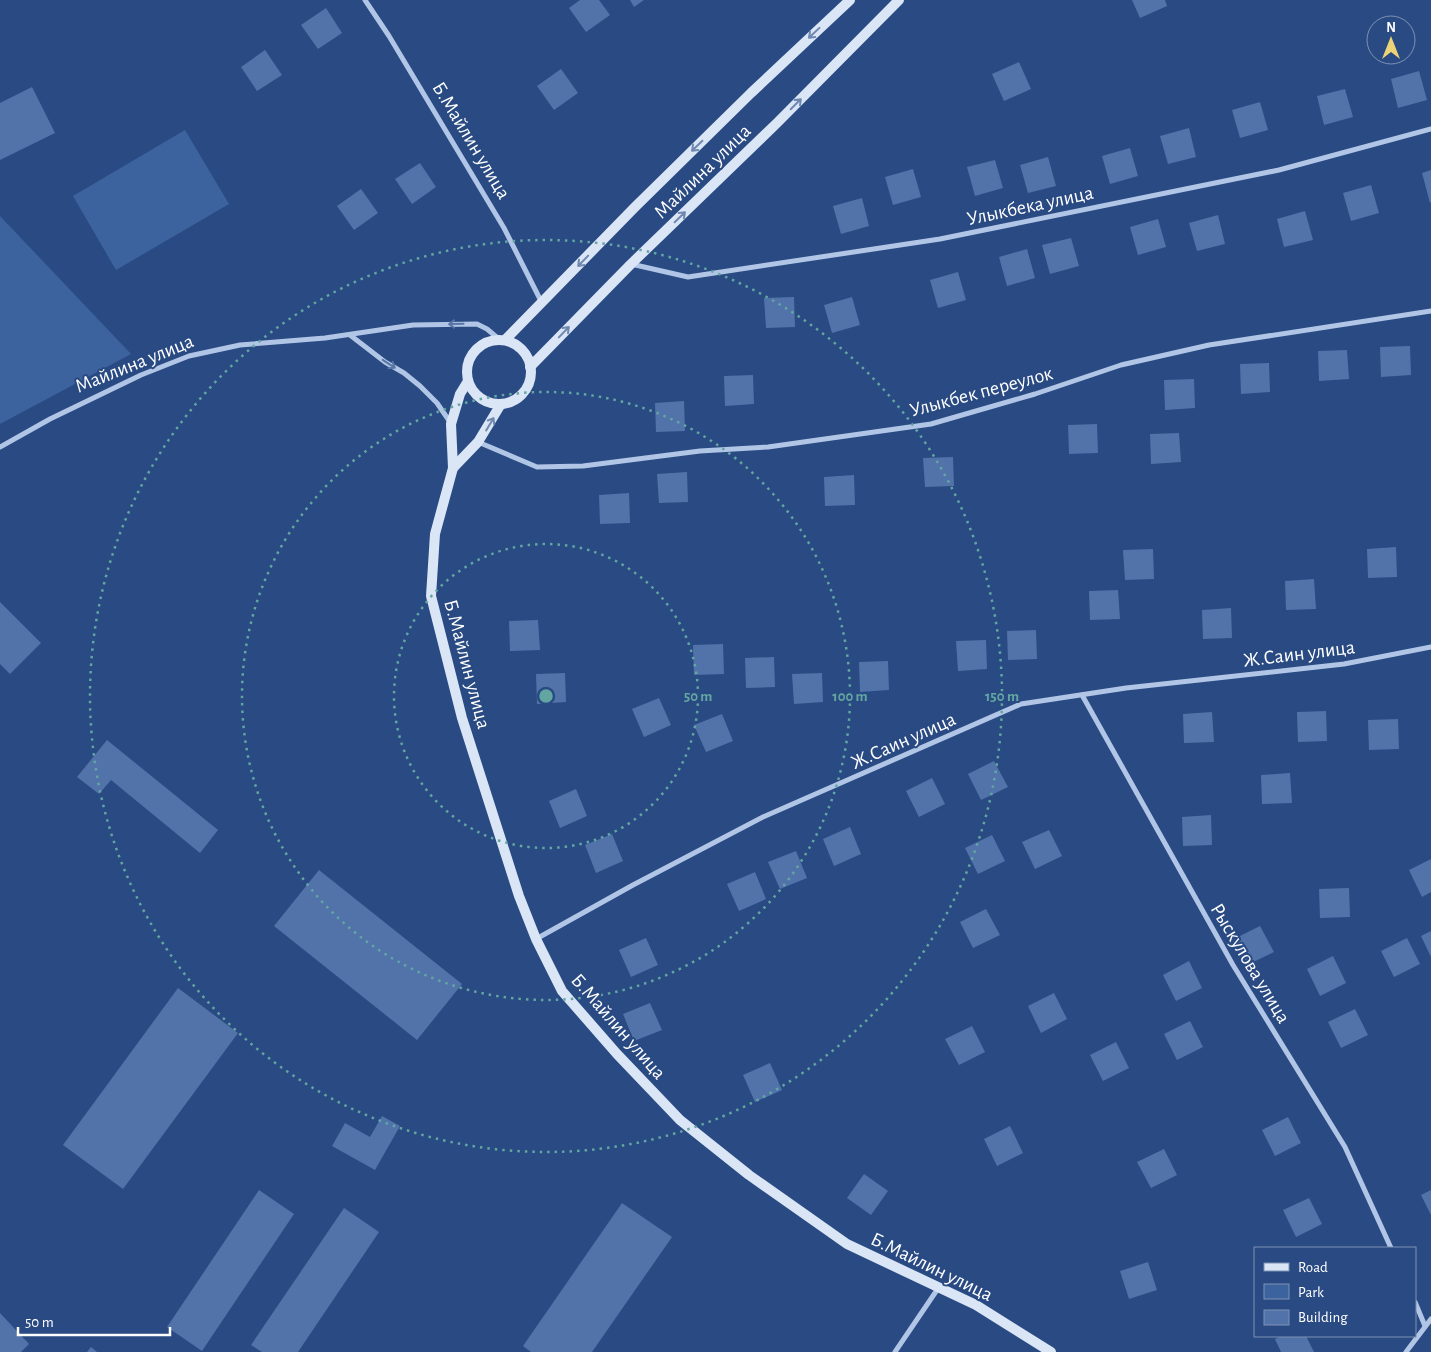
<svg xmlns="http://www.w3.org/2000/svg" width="1431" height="1352" viewBox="0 0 1431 1352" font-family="'Alegreya Sans',sans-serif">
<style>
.green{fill:#3d639f}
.building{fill:#5173aa}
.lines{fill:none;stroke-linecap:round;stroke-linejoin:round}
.street{stroke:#b1c6e6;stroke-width:5}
.secondary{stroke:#dae5f6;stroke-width:10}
.oneway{stroke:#7088b0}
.oneway2{stroke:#5975a5}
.ring{fill:none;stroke:#63a6a1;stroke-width:2.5;stroke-dasharray:2.5 5}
.labels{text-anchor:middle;stroke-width:4;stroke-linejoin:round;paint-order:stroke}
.street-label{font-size:20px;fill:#fff;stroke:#294a82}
.centre{fill:#63a6a1;stroke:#294a82;stroke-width:2.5}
.ring-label{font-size:15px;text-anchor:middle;font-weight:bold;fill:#63a6a1;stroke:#294a82;stroke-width:4;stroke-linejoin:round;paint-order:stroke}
</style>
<rect width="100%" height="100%" fill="#294a82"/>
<g class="green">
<polygon points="185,130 229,204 116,270 73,196"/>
<polygon points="0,216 131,354 0,424"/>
</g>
<g class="building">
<polygon points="580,0 599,0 610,15 586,32 569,8"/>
<polygon points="630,0 644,0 634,7"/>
<polygon points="1132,0 1165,0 1167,6 1140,18"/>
<polygon points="326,8 342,33 318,49 301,25"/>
<polygon points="265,50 282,75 257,91 241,67"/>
<polygon points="1019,62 1031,89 1004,101 992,74"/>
<polygon points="561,69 578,93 554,110 537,86"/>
<polygon points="1419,71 1427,100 1398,108 1391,79"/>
<polygon points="32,87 55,133 0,160 0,103"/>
<polygon points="1345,89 1353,117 1324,125 1317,96"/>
<polygon points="1260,102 1268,130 1240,138 1232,110"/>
<polygon points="1189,128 1196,157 1168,164 1160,136"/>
<polygon points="1130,148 1138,176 1110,184 1102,156"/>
<polygon points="1048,157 1056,186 1028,193 1020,165"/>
<polygon points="995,160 1003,188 975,196 967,167"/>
<polygon points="420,163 436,187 412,204 395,179"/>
<polygon points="913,169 921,197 893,205 885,177"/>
<polygon points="1431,170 1431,202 1430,203 1422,173"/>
<polygon points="1371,185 1379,213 1351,221 1343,193"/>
<polygon points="361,189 378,213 354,230 337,206"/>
<polygon points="862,198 869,226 841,234 833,206"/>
<polygon points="1305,211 1313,240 1284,247 1277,219"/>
<polygon points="1218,215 1225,244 1197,251 1189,223"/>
<polygon points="1158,219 1166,247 1138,255 1130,227"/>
<polygon points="1071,238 1079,266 1050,274 1042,245"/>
<polygon points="1027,249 1035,278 1007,286 999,257"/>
<polygon points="958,272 966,300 938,308 930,280"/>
<polygon points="794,297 795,327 766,328 764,298"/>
<polygon points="852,297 860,325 832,333 824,305"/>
<polygon points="1410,346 1411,375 1381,377 1380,347"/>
<polygon points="1347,350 1349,379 1319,381 1318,351"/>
<polygon points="1269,363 1270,392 1241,394 1240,364"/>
<polygon points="753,375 754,404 725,406 724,376"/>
<polygon points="1194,379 1195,408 1165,410 1164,380"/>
<polygon points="684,401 685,431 656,432 655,403"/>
<polygon points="1097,424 1098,453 1069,454 1068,425"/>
<polygon points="1179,433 1181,462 1151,464 1150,434"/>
<polygon points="953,457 954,486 925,487 923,458"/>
<polygon points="687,472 688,502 659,503 657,474"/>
<polygon points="854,475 855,505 825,506 824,477"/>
<polygon points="629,493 630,523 600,524 599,495"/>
<polygon points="1396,547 1397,577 1368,578 1367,549"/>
<polygon points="1153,549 1154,579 1125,580 1123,550"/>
<polygon points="1314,579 1316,609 1286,610 1285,581"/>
<polygon points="1118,590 1120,619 1090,620 1089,591"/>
<polygon points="0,602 41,643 10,674 0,664"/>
<polygon points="1231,608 1232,638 1203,639 1202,610"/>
<polygon points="538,620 540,650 510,651 509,621"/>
<polygon points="1036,630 1037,659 1008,660 1007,631"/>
<polygon points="986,640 987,669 958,671 956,641"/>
<polygon points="723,644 724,674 694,675 693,645"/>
<polygon points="774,657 775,687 746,688 745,658"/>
<polygon points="888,661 889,690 860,692 859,662"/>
<polygon points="565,673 566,702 537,704 536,674"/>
<polygon points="822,673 823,702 794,704 792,674"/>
<polygon points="659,698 671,725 644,737 632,709"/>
<polygon points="1326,711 1327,741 1298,742 1297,712"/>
<polygon points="1212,712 1214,742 1184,743 1183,714"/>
<polygon points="722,714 733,741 706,752 694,725"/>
<polygon points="1398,719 1399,749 1369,750 1368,720"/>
<polygon points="107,740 218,830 200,853 111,780 99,794 77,777"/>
<polygon points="994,761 1008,787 981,800 968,774"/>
<polygon points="1290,773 1292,803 1262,804 1261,775"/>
<polygon points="932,778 945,804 919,817 906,791"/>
<polygon points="576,789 587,816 560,828 549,801"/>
<polygon points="1211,815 1212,845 1183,846 1182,817"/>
<polygon points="850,827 861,854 834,866 823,839"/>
<polygon points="1049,830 1062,856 1035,869 1022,842"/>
<polygon points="612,834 623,861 596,873 585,845"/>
<polygon points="992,835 1005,861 978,874 965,848"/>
<polygon points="796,851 807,878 780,889 768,862"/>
<polygon points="1431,859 1431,892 1422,897 1409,870"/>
<polygon points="319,870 462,984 417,1040 274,926"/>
<polygon points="755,872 766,899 739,911 727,884"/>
<polygon points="1349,888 1350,917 1320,918 1319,889"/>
<polygon points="986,909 1000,935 973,948 960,922"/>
<polygon points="1260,926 1274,952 1247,965 1234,939"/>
<polygon points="1431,931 1431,957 1421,936"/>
<polygon points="646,938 658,965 631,977 619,950"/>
<polygon points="1407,938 1420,964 1394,977 1381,951"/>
<polygon points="1333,956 1346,983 1320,996 1307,969"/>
<polygon points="1189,961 1202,988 1176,1001 1163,975"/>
<polygon points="178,988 238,1033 123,1189 63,1145"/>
<polygon points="1054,993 1067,1019 1041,1033 1028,1006"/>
<polygon points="650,1003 662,1030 634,1041 623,1014"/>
<polygon points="1355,1009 1368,1035 1341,1048 1328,1022"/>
<polygon points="1190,1021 1203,1047 1177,1060 1164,1034"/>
<polygon points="972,1026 985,1052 959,1065 945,1039"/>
<polygon points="1116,1042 1129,1068 1103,1081 1090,1055"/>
<polygon points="770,1063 782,1090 755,1102 743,1075"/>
<polygon points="382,1116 400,1126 375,1170 332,1146 345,1123 370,1137"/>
<polygon points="1288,1117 1301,1143 1275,1156 1262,1130"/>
<polygon points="1010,1126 1023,1153 997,1166 984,1139"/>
<polygon points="1164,1149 1177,1175 1151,1188 1137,1162"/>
<polygon points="864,1174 888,1191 871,1215 847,1198"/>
<polygon points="259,1190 294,1214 202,1351 167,1327"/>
<polygon points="1431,1190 1431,1215 1421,1195"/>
<polygon points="1309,1198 1322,1224 1296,1237 1283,1210"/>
<polygon points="622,1203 672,1237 592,1352 531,1352 523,1346"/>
<polygon points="344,1208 379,1232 298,1352 262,1352 251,1345"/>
<polygon points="1148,1262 1157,1290 1129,1299 1120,1271"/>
<polygon points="0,1313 29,1344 21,1352 0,1352"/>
<polygon points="1282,1336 1306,1336 1314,1352 1281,1352 1275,1339"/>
<polygon points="91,1347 97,1352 87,1352"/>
</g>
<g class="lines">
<g class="street">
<polyline points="365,0 389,36 504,228 542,303"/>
<polyline points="631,264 688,277 940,239 1279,170 1431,129"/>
<polyline points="350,335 385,362 404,373 420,386 437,403 450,422"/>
<polyline points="478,442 537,467 583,466 700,451 768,447 931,424 1035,394 1121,365 1209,345 1431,311"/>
<polyline points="0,447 50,419 141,375 189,356 240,345 325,338 413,325 477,324 487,329 500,340"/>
<polyline points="1082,695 1233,965 1345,1147 1391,1248"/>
<polyline points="536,939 633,885 763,817 1021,704 1126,688 1344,664 1431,647"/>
<polyline points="1415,1302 1425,1326"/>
<polyline points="895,1352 939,1287"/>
<polyline points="1406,1352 1431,1319"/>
</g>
<g class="secondary">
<polyline points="505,340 635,207 751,93 850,0"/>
<circle cx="499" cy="372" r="32"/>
<polyline points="530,367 631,264 777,123 899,0"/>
<polyline points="468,381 460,394 451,424 453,468 435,534 431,596 462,718 519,896 536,939 562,991 617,1054 680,1120 749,1175 847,1244 976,1305 1051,1352"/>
<polyline points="453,468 478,442 501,404"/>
</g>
</g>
<defs><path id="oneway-shaft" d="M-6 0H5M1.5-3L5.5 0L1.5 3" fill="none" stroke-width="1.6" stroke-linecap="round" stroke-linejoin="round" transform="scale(1.25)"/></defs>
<g class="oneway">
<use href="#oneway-shaft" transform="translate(814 33) rotate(137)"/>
<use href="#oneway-shaft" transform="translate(796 104) rotate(-45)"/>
<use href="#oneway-shaft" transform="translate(697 146) rotate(136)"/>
<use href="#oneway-shaft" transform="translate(680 217) rotate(-44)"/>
<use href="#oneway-shaft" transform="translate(583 261) rotate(134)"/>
<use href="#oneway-shaft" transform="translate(564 332) rotate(-46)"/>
<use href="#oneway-shaft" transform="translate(490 424) rotate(-59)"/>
</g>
<g class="oneway2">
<use href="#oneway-shaft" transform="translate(456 324) rotate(179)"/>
<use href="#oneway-shaft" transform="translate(389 364) rotate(33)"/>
</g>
<g class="ring">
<circle cx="546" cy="696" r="152"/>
<circle cx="546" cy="696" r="304"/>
<circle cx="546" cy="696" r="456"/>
</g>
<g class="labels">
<g class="street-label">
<text transform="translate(472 140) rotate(59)" y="7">Б.Майлин улица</text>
<text transform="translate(702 171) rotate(-44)" y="7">Майлина улица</text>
<text transform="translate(1030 205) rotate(-12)" y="7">Улыкбека улица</text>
<text transform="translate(134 363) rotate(-22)" y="7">Майлина улица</text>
<text transform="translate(981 391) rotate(-15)" y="7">Улыкбек переулок</text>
<text transform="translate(1299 653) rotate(-7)" y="7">Ж.Саин улица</text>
<text transform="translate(468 664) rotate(75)" y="7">Б.Майлин улица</text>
<text transform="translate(903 740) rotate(-24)" y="7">Ж.Саин улица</text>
<text transform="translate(1251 963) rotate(59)" y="7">Рыскулова улица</text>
<text transform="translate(619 1026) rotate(49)" y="7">Б.Майлин улица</text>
<text transform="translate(932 1266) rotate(26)" y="7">Б.Майлин улица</text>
</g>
</g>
<circle cx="546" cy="696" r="8" class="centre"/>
<g class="ring-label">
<text x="698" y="701">50 m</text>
<text x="850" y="701">100 m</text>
<text x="1002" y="701">150 m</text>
</g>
<rect x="1254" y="1247" width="162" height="90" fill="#294a82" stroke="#7f92b4"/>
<rect x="1264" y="1263" width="25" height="8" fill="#dae5f6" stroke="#7f92b4"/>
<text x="1298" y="1272" font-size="15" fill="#ffffff">Road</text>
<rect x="1264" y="1284" width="25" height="15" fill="#3d639f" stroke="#7f92b4"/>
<text x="1298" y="1297" font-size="15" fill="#ffffff">Park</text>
<rect x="1264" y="1310" width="25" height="15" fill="#5173aa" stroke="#7f92b4"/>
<text x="1298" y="1322" font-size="15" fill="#ffffff">Building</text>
<g transform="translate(1391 40)"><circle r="24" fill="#294a82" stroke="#7f92b4"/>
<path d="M0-4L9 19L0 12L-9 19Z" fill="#edd378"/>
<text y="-8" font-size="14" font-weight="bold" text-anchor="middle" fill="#ffffff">N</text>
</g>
<path d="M18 1327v8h152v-8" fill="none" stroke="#ffffff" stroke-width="2.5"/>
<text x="25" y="1327" font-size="15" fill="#ffffff" stroke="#294a82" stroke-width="4" paint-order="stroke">50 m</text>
</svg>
